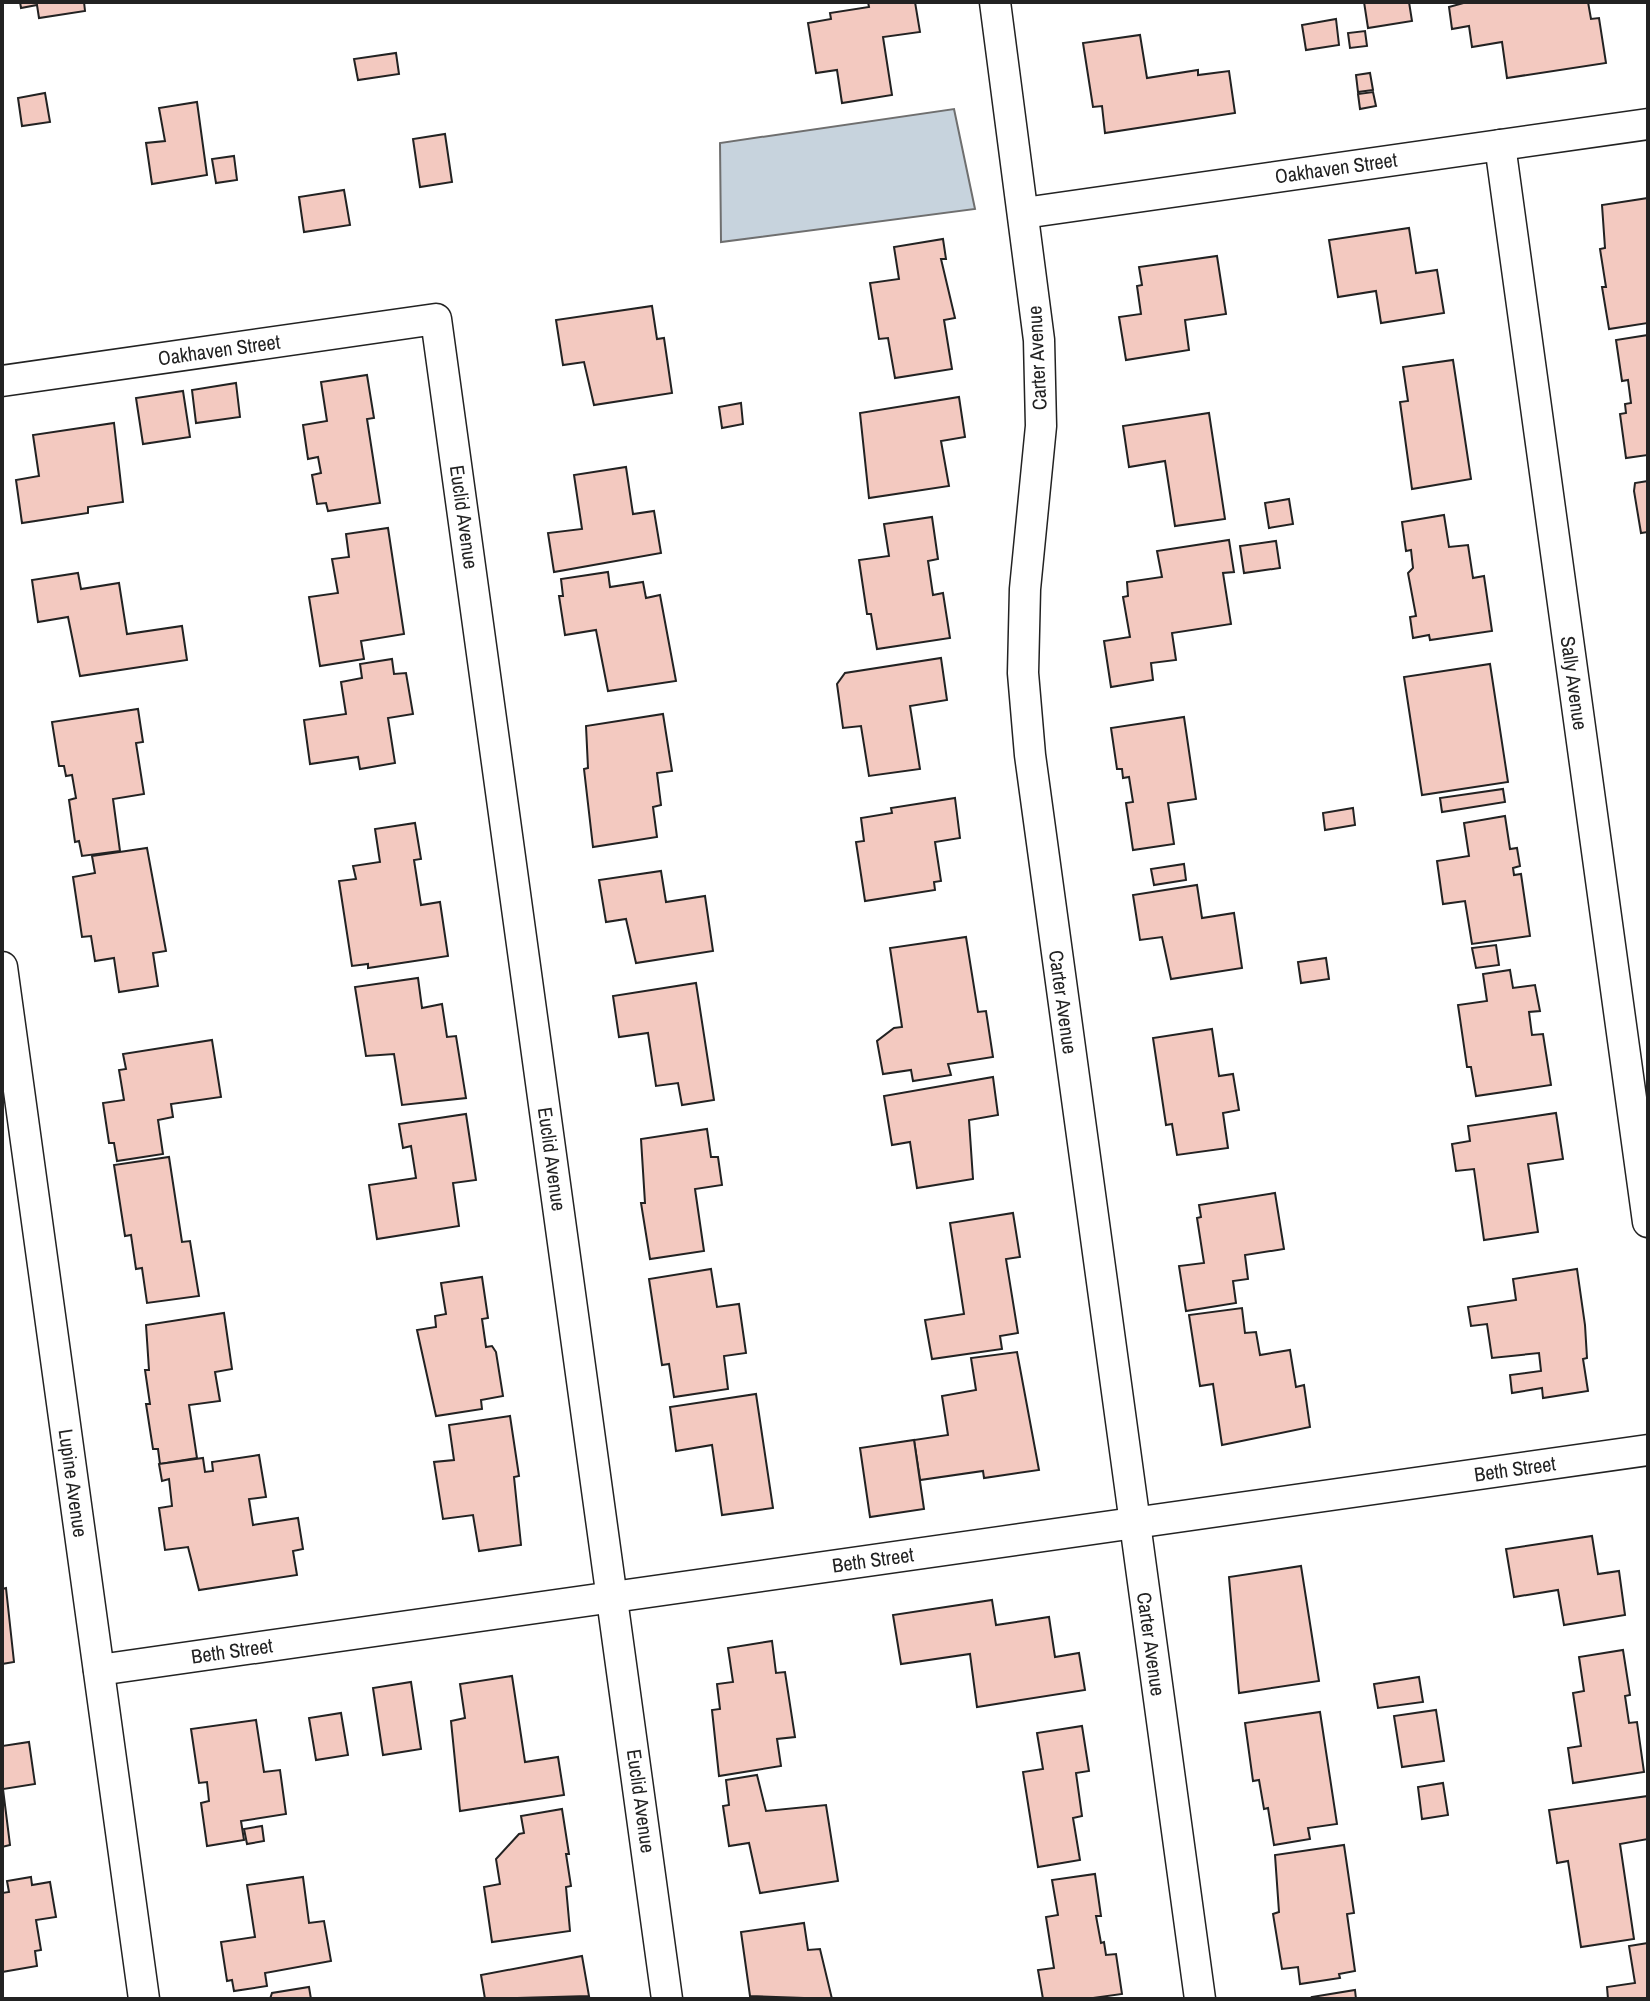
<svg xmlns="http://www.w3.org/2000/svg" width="1650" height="2001" viewBox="0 0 1650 2001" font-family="'Archivo Narrow',sans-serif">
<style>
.water{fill:#c7d3dd;stroke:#6f6f6f;stroke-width:2}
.building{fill:#f3c9c0;stroke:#222;stroke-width:2}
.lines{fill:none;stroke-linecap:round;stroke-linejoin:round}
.street-casing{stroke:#222;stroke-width:33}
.street{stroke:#fff;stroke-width:30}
.labels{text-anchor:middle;stroke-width:6;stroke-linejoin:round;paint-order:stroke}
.street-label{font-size:20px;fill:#222;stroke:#fff}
</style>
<rect width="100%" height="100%" fill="#fff"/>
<polygon class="water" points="954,109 975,209 721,242 720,143"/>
<g class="building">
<polygon points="20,2 84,2 85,11 39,18 37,5 21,8"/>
<polygon points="868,2 915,2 920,32 883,37 892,95 842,103 837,70 816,73 808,23 831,19 830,13 869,7"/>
<polygon points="1364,2 1409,2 1412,21 1368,28"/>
<polygon points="1467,2 1588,2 1591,19 1599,18 1606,63 1507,78 1502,42 1472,47 1469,26 1452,29 1449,7"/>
<polygon points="1336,19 1339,45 1306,50 1302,25"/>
<polygon points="1365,31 1367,46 1350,48 1348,33"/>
<polygon points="1140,35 1147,78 1198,70 1198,75 1229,71 1235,113 1105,133 1102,106 1093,107 1083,43"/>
<polygon points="396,53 399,74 358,80 354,59"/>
<polygon points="1370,73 1373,90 1358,92 1356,75"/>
<polygon points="1373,92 1376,106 1360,109 1358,94"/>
<polygon points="45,93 50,122 22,126 18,98"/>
<polygon points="197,102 207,175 152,184 146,143 165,141 159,108"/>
<polygon points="445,134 452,182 420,187 413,139"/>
<polygon points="234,156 237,180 216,183 212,159"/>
<polygon points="344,190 350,225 304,232 299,197"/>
<polygon points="1648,198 1648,323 1609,329 1602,287 1606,287 1600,249 1605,248 1602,205"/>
<polygon points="1409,228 1416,273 1437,270 1444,313 1381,323 1376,291 1338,297 1329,240"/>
<polygon points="943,239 946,259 941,259 955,318 944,320 952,369 895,378 888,338 879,339 870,283 899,279 894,247"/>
<polygon points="1217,256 1226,314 1185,320 1189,350 1126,360 1119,317 1141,314 1137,286 1142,285 1139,267"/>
<polygon points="652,306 657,339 664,338 672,393 594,405 584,362 563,365 556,320"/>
<polygon points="1648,335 1648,455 1626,458 1620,414 1626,413 1625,404 1631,403 1628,380 1622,381 1616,340"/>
<polygon points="1453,360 1471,479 1412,489 1400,402 1408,401 1403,367"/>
<polygon points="367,375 374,418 367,419 380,503 328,511 326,503 317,504 312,475 321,473 318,457 308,459 303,425 327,421 321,382"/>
<polygon points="236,383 240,417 196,423 192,390"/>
<polygon points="183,391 190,437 143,444 136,398"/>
<polygon points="959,397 965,437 941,441 949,486 869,498 860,413"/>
<polygon points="741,403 743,424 722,428 719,407"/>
<polygon points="1209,413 1225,519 1175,526 1165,461 1129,467 1123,426"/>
<polygon points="114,423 123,502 88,507 88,513 22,523 16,480 39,476 33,435"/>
<polygon points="626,467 633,514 654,511 661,553 554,572 548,533 582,529 574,475"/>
<polygon points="1648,481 1648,532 1641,533 1634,491 1635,483"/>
<polygon points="1289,499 1293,524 1269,528 1265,503"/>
<polygon points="1444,515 1449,547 1468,545 1473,578 1484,576 1492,631 1430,640 1429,635 1413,638 1410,617 1416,616 1408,573 1413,568 1411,550 1406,551 1402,522"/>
<polygon points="932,517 938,559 928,561 933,595 943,593 950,638 877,649 871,614 867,614 859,560 889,556 884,524"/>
<polygon points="388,528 404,634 361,641 364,659 320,666 309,597 338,593 332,559 349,557 346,534"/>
<polygon points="1229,540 1234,572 1223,573 1231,624 1172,633 1176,660 1151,663 1153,680 1111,687 1104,641 1130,637 1123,597 1128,596 1127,582 1162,577 1157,551"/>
<polygon points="1276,541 1280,568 1244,573 1240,546"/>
<polygon points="608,572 610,587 643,582 646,598 660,595 676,681 608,691 596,630 565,635 559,596 563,596 561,579"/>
<polygon points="78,573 81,589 119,583 127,634 182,626 187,660 80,676 68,617 38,622 32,580"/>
<polygon points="941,658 947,700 910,706 920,769 869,776 861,726 843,728 837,684 845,673"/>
<polygon points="392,659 394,674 406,673 413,714 388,718 395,763 360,769 358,757 310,764 304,720 346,714 341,682 362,678 360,664"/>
<polygon points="1490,664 1508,782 1422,795 1404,677"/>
<polygon points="138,709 143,742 136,743 144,794 113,799 120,851 82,856 79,841 75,842 69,800 76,798 72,775 66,776 64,766 59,766 52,722"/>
<polygon points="663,714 672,771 657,773 661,805 653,807 657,837 593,847 584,769 588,768 586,726"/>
<polygon points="1184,717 1196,799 1168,803 1174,844 1133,850 1126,803 1133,802 1129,777 1123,778 1122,769 1117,769 1111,728"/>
<polygon points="1503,789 1505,802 1442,812 1440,798"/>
<polygon points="955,798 960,838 935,842 941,881 934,882 935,890 865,901 856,842 864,841 861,818 892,813 891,808"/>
<polygon points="1353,808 1355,825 1325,830 1323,813"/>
<polygon points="1505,816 1510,849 1517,848 1520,866 1513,868 1514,875 1521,874 1530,936 1472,944 1465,901 1443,904 1437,861 1469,856 1464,823"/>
<polygon points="415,823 421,859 414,860 421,905 440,902 448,956 368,968 368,964 352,966 339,881 356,879 353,866 380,862 375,829"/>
<polygon points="147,848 166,951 153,953 158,986 119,992 114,958 95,961 91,936 82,937 73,877 95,873 92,856"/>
<polygon points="1184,864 1186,880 1154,885 1151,869"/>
<polygon points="661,871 666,902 705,896 713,951 636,963 626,919 606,922 599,880"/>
<polygon points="1197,885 1202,918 1234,913 1242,968 1171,979 1162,937 1140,940 1133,895"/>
<polygon points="966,937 978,1012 986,1011 993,1057 948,1064 951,1075 913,1081 911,1070 883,1074 877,1041 894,1028 902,1027 890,948"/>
<polygon points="1496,945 1499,965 1476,968 1472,948"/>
<polygon points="1326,958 1329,979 1301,983 1298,962"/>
<polygon points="1510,970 1513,988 1535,985 1540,1011 1529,1012 1532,1035 1543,1034 1551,1085 1476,1096 1471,1067 1467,1067 1458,1005 1487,1001 1483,974"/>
<polygon points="418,978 422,1008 442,1004 447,1037 456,1036 466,1098 402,1105 394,1054 366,1056 355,987"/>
<polygon points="696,983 714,1100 682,1105 678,1083 656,1086 648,1033 619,1037 613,996"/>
<polygon points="1212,1029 1219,1076 1233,1074 1239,1110 1223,1113 1228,1148 1177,1155 1172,1124 1166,1125 1153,1038"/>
<polygon points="212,1040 221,1097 171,1104 173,1117 158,1120 163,1154 117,1161 114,1143 109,1143 103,1103 124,1100 119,1070 126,1069 123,1054"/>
<polygon points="993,1077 998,1115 969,1120 973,1179 917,1188 910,1142 892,1145 884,1096"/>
<polygon points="1556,1113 1563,1159 1528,1164 1538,1232 1484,1240 1474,1169 1456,1171 1452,1144 1470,1141 1468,1126"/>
<polygon points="466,1114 476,1180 453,1183 459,1226 377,1239 369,1185 416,1178 411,1146 403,1148 399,1124"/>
<polygon points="707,1129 711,1157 718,1157 722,1185 695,1189 704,1251 650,1259 641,1203 645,1203 641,1139"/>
<polygon points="169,1157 182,1242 190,1241 199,1296 147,1303 142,1268 136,1269 131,1235 125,1236 114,1165"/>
<polygon points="1275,1193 1284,1249 1245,1255 1248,1279 1233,1281 1236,1303 1186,1311 1179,1266 1204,1263 1197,1218 1201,1217 1199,1205"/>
<polygon points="1013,1213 1020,1257 1006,1259 1018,1333 1000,1336 1002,1349 932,1359 925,1320 964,1314 950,1223"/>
<polygon points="711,1269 717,1307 739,1304 746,1353 724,1356 728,1389 674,1397 669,1364 662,1365 649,1279"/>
<polygon points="1577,1269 1585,1325 1587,1358 1583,1359 1588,1391 1543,1398 1542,1388 1512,1393 1510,1375 1541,1371 1539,1353 1492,1358 1487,1324 1471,1326 1468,1307 1516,1300 1513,1279"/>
<polygon points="482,1277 488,1318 482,1319 486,1347 492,1346 496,1352 503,1396 481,1400 482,1409 436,1416 417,1330 436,1327 435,1316 446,1314 441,1283"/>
<polygon points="1242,1308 1245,1333 1256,1332 1260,1355 1290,1350 1296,1387 1304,1385 1310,1427 1222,1445 1213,1384 1200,1386 1189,1315"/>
<polygon points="224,1313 232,1369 215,1372 220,1401 189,1405 197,1458 160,1464 158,1449 153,1449 146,1404 150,1404 145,1370 149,1370 146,1325"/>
<polygon points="1017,1352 1039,1470 984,1478 983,1471 920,1480 914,1440 948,1435 942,1396 976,1390 971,1358"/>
<polygon points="756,1394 773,1508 722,1515 712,1445 676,1451 670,1407"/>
<polygon points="510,1416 519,1476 514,1477 521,1545 479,1551 473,1515 443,1519 434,1462 454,1460 449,1425"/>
<polygon points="914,1440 924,1509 870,1517 860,1448"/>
<polygon points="259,1455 266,1497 249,1499 253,1525 298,1518 303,1549 293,1551 297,1575 199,1590 188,1547 165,1550 159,1508 172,1506 169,1479 162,1481 159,1464 203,1458 205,1472 213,1471 212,1462"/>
<polygon points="1592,1536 1598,1574 1619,1571 1625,1615 1564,1625 1558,1590 1514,1597 1506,1549"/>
<polygon points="1301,1566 1319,1681 1239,1693 1229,1577"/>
<polygon points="6,1588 14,1662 2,1664 2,1589"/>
<polygon points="992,1600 996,1625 1049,1617 1055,1657 1079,1653 1085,1690 977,1707 970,1654 901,1664 893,1615"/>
<polygon points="772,1641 776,1673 785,1672 795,1737 777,1739 781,1766 719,1776 712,1710 720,1709 717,1684 733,1682 728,1648"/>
<polygon points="1623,1650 1630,1695 1625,1696 1629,1723 1637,1722 1644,1772 1573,1783 1568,1748 1581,1746 1573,1693 1584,1691 1579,1657"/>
<polygon points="512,1676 525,1762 558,1757 564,1795 460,1811 451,1721 465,1718 460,1684"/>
<polygon points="1419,1677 1423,1702 1378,1708 1374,1684"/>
<polygon points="411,1682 421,1749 383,1755 373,1688"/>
<polygon points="1436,1710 1444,1761 1402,1767 1394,1716"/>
<polygon points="1320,1712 1337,1824 1308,1828 1310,1839 1274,1845 1268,1808 1264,1809 1259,1780 1253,1781 1245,1723"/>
<polygon points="341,1713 348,1755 316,1760 309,1718"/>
<polygon points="256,1720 264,1772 280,1770 286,1814 241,1821 244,1840 207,1846 201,1803 209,1801 207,1782 199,1783 191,1729"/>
<polygon points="1082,1726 1089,1771 1076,1773 1082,1816 1073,1818 1080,1860 1038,1867 1023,1772 1043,1769 1037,1733"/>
<polygon points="29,1742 35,1784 3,1789 10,1845 2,1847 2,1746"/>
<polygon points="757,1775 766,1811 826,1805 838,1881 760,1893 749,1843 729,1846 723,1806 729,1805 726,1780"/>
<polygon points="1443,1783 1448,1815 1422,1819 1418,1787"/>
<polygon points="1648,1796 1648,1839 1620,1844 1634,1939 1581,1947 1568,1861 1557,1863 1549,1810"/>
<polygon points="562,1809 569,1854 566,1854 571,1886 566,1887 570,1931 492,1942 484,1887 500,1884 496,1859 519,1834 524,1833 521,1816"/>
<polygon points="262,1826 264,1841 247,1844 244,1829"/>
<polygon points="1344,1845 1354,1913 1347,1914 1355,1971 1339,1974 1340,1978 1300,1984 1298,1967 1282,1969 1273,1914 1279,1912 1275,1855"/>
<polygon points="1095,1874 1101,1916 1096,1916 1101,1943 1104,1942 1106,1955 1116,1954 1122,1994 1086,1999 1043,1999 1038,1970 1054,1968 1046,1917 1058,1915 1052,1880"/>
<polygon points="31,1877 32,1885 50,1882 56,1917 36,1920 41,1950 35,1951 37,1966 2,1972 2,1893 9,1892 7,1881"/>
<polygon points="303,1877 309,1923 324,1921 331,1961 265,1973 267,1986 234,1991 232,1980 227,1981 221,1942 255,1937 247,1885"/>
<polygon points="804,1923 808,1950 820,1949 832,1999 750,1996 741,1932"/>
<polygon points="1648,1943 1648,1999 1608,1999 1607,1987 1635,1983 1629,1946"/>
<polygon points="582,1956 589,1996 485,1999 481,1975"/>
<polygon points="309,1987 311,1999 270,1999 272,1993"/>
<polygon points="1355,1990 1356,1999 1313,1999 1312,1997"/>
</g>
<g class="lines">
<g class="street-casing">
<g id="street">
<polyline points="995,2 1039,340 1041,426 1025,589 1023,673 1030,755 1200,1999"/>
<polyline points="1500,145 1648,1222"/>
<polyline points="1024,213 1648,124"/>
<polyline points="2,381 436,319 667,1999"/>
<polyline points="2,967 144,1999"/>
<polyline points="99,1670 1648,1450"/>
</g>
</g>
<use href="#street" class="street"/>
</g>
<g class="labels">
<g class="street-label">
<text transform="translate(1336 168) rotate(-8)" y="7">Oakhaven Street</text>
<text transform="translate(219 350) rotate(-8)" y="7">Oakhaven Street</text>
<text transform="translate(1037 358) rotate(-93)" y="7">Carter Avenue</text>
<text transform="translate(464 517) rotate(82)" y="7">Euclid Avenue</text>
<text transform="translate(1574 683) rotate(82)" y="7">Sally Avenue</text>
<text transform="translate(1063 1002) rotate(82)" y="7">Carter Avenue</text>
<text transform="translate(552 1159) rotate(82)" y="7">Euclid Avenue</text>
<text transform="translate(1515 1469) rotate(-8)" y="7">Beth Street</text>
<text transform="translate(73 1483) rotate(82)" y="7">Lupine Avenue</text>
<text transform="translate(873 1560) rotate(-8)" y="7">Beth Street</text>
<text transform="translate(1151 1644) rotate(82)" y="7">Carter Avenue</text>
<text transform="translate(232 1651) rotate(-8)" y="7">Beth Street</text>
<text transform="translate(641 1801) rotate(82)" y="7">Euclid Avenue</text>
</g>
</g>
<rect width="1650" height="2001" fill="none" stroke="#222222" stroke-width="8"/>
</svg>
